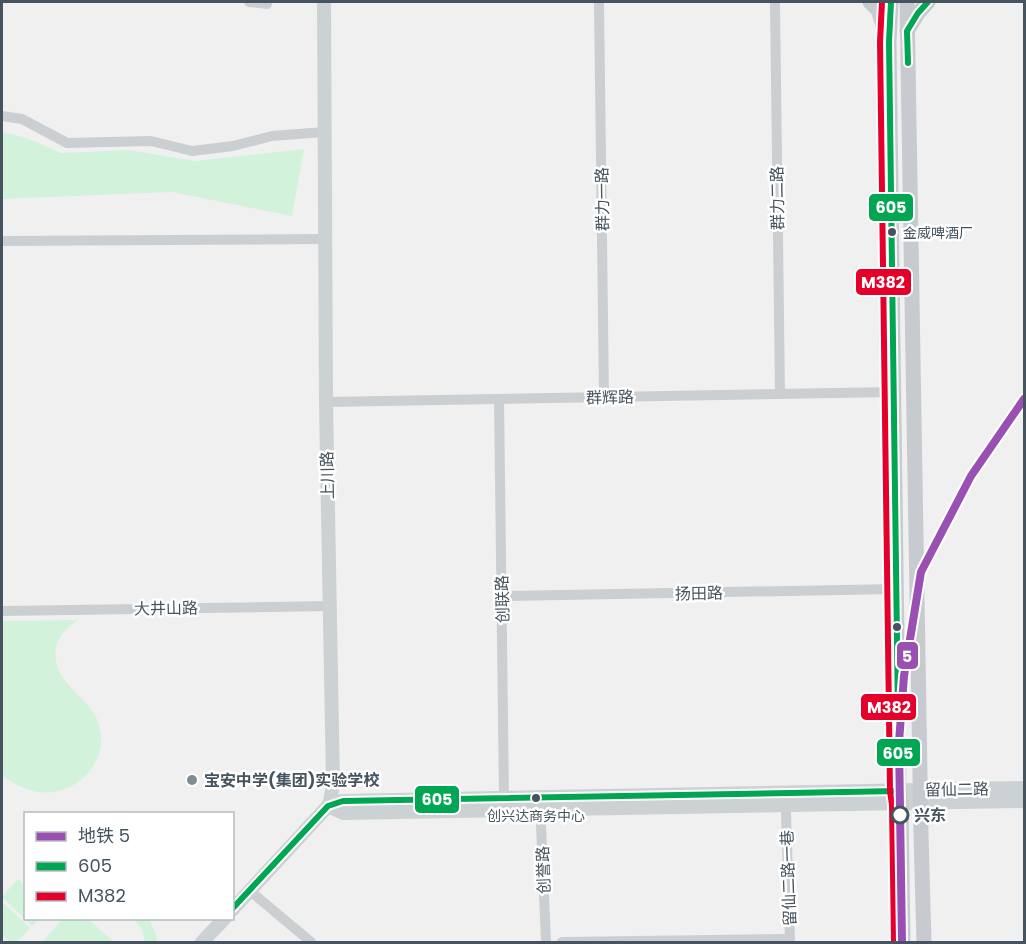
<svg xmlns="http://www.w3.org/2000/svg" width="1026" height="944" viewBox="0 0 1026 944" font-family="Poppins,'Noto Sans SC',sans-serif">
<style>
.green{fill:#d2f2dc}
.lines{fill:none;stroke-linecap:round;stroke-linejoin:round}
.street{stroke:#cccfd1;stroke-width:10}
.secondary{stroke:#ccd1d3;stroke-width:14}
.primary{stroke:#c7cbcf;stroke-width:15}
.bus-1-casing{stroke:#fff;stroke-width:10}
.bus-2-casing{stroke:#fff;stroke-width:10}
.bus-1{stroke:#00a651;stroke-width:6}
.bus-2{stroke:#e4002b;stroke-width:6}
.metro-1-casing{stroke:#fff;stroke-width:12}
.metro-1{stroke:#9950b2;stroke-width:8}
.bus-dot{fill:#45545f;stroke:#fff;stroke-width:2}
.poi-dot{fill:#818b92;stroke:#fff;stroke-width:2}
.stop-dot{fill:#fff;stroke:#45545f;stroke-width:3}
.labels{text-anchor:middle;stroke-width:5;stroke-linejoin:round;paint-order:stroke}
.bus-label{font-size:14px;fill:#45545f;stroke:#fff;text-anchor:start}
.street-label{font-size:16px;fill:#45545f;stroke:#fff}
.poi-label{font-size:16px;font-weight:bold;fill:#45545f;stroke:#fff;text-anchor:start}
.stop-label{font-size:16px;font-weight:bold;fill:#45545f;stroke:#fff;text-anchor:start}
.line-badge{stroke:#fff;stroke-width:2}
.badge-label{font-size:16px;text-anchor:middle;font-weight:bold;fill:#fff}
</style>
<rect width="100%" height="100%" fill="#f1f0f0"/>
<g class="green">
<polygon points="2,132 29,139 61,153 129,150 195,161 304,149 292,216 172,192 2,199"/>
<path d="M78,620C63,630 53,641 56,661C59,683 86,698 96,717C98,721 100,729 101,734C104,769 72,796 39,792C26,791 13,782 2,776V621Z"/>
<polygon points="18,879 25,886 26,918 39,919 32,926 2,897"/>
<polygon points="2,902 30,928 17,942 10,942 2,935"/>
<polygon points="64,918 88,919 114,942 42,942"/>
<polygon points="134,919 149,919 156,934 157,942 145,942 142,930"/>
</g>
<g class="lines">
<g class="street">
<polyline points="249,2 267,4"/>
<polyline points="599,2 604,397"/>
<polyline points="775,2 780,394"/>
<polyline points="2,116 22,119 67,143 151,141 192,151 233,146 272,136 324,132"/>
<polyline points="2,241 325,239"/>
<polyline points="499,399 504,798"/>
<polyline points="326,402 894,392"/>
<polyline points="502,596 896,589"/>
<polyline points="2,611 330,606"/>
<polyline points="540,802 546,942"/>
<polyline points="786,813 790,942"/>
<polyline points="250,891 311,942"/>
<polyline points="562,942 790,939"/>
</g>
<g class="secondary">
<polyline points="328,806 343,813 1024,801"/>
<polyline points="328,806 343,801 1024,788"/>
<polyline points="232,910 328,806 330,802 333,783 326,402 324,2"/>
<polyline points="202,942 225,918"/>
</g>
<g class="primary">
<polyline points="870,2 878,10 886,33"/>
<polyline points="891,2 889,42 899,791 901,804 903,942"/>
<polyline points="907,2 921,834 924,942"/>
<polyline points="907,31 918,13 928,2"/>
</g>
<g class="bus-1-casing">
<g id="bus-1">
<polyline points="908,63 907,31 918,13 928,2"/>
<polyline points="232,909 328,806 343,801 899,791 889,42 891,2"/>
</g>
</g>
<g class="bus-2-casing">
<polyline id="bus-2" points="882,2 880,42 890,791 892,805 894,942"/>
</g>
<use href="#bus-1" class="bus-1"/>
<use href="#bus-2" class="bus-2"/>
<g class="metro-1-casing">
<polyline id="metro-1" points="902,942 899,742 904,676 921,572 971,476 1024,399"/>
</g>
<use href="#metro-1" class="metro-1"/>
</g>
<g class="bus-dot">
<circle cx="892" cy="232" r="5"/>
<circle cx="897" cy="627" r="5"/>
<circle cx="536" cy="798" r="5"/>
</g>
<circle class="poi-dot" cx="192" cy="780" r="6"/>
<circle class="stop-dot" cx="900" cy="815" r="8"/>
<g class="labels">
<g class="bus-label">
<text x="903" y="238">金威啤酒厂</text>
<text x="536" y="821" text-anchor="middle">创兴达商务中心</text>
</g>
<g class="street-label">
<text transform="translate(777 198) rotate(-91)" y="6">群力二路</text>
<text transform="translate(602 199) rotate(-91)" y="6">群力一路</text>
<text transform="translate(610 397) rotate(-1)" y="6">群辉路</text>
<text transform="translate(327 475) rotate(-91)" y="6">上川路</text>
<text transform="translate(699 593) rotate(-1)" y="6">扬田路</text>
<text transform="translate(502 599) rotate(-91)" y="6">创联路</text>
<text transform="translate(166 608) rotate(-1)" y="6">大井山路</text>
<text transform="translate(957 789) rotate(-1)" y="6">留仙二路</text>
<text transform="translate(543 870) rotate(-92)" y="6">创誉路</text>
<text transform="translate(788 878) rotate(-92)" y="6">留仙二路一巷</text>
</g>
<g class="poi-label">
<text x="204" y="786">宝安中学(集团)实验学校</text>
</g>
<g class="stop-label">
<text x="914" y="821">兴东</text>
</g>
</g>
<g class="line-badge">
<rect x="868" y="193" width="46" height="29" rx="6" fill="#00a651"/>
<rect x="855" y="268" width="57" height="28" rx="6" fill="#e4002b"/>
<rect x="896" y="641" width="23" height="29" rx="6" fill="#9950b2"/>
<rect x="860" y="693" width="57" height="28" rx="6" fill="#e4002b"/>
<rect x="876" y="738" width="45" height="29" rx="6" fill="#00a651"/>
<rect x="414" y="785" width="46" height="29" rx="6" fill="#00a651"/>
</g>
<g class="badge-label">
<text x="891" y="213">605</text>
<text x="883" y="288">M382</text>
<text x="907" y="662">5</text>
<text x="889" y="713">M382</text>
<text x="898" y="759">605</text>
<text x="437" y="805">605</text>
</g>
<rect width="1026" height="944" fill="none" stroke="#45545f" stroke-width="6"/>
<rect x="24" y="812" width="210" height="108" fill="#ffffff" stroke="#b5bbbf" stroke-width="1.5"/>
<rect x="36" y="832" width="30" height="9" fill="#9950b2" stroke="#b5bbbf" stroke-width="1.5"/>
<text x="78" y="842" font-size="18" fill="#45545f">地铁 5</text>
<rect x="36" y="862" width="30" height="9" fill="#00a651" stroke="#b5bbbf" stroke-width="1.5"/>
<text x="78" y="872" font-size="18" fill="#45545f">605</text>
<rect x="36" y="892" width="30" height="9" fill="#e4002b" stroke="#b5bbbf" stroke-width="1.5"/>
<text x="78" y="902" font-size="18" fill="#45545f">M382</text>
</svg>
